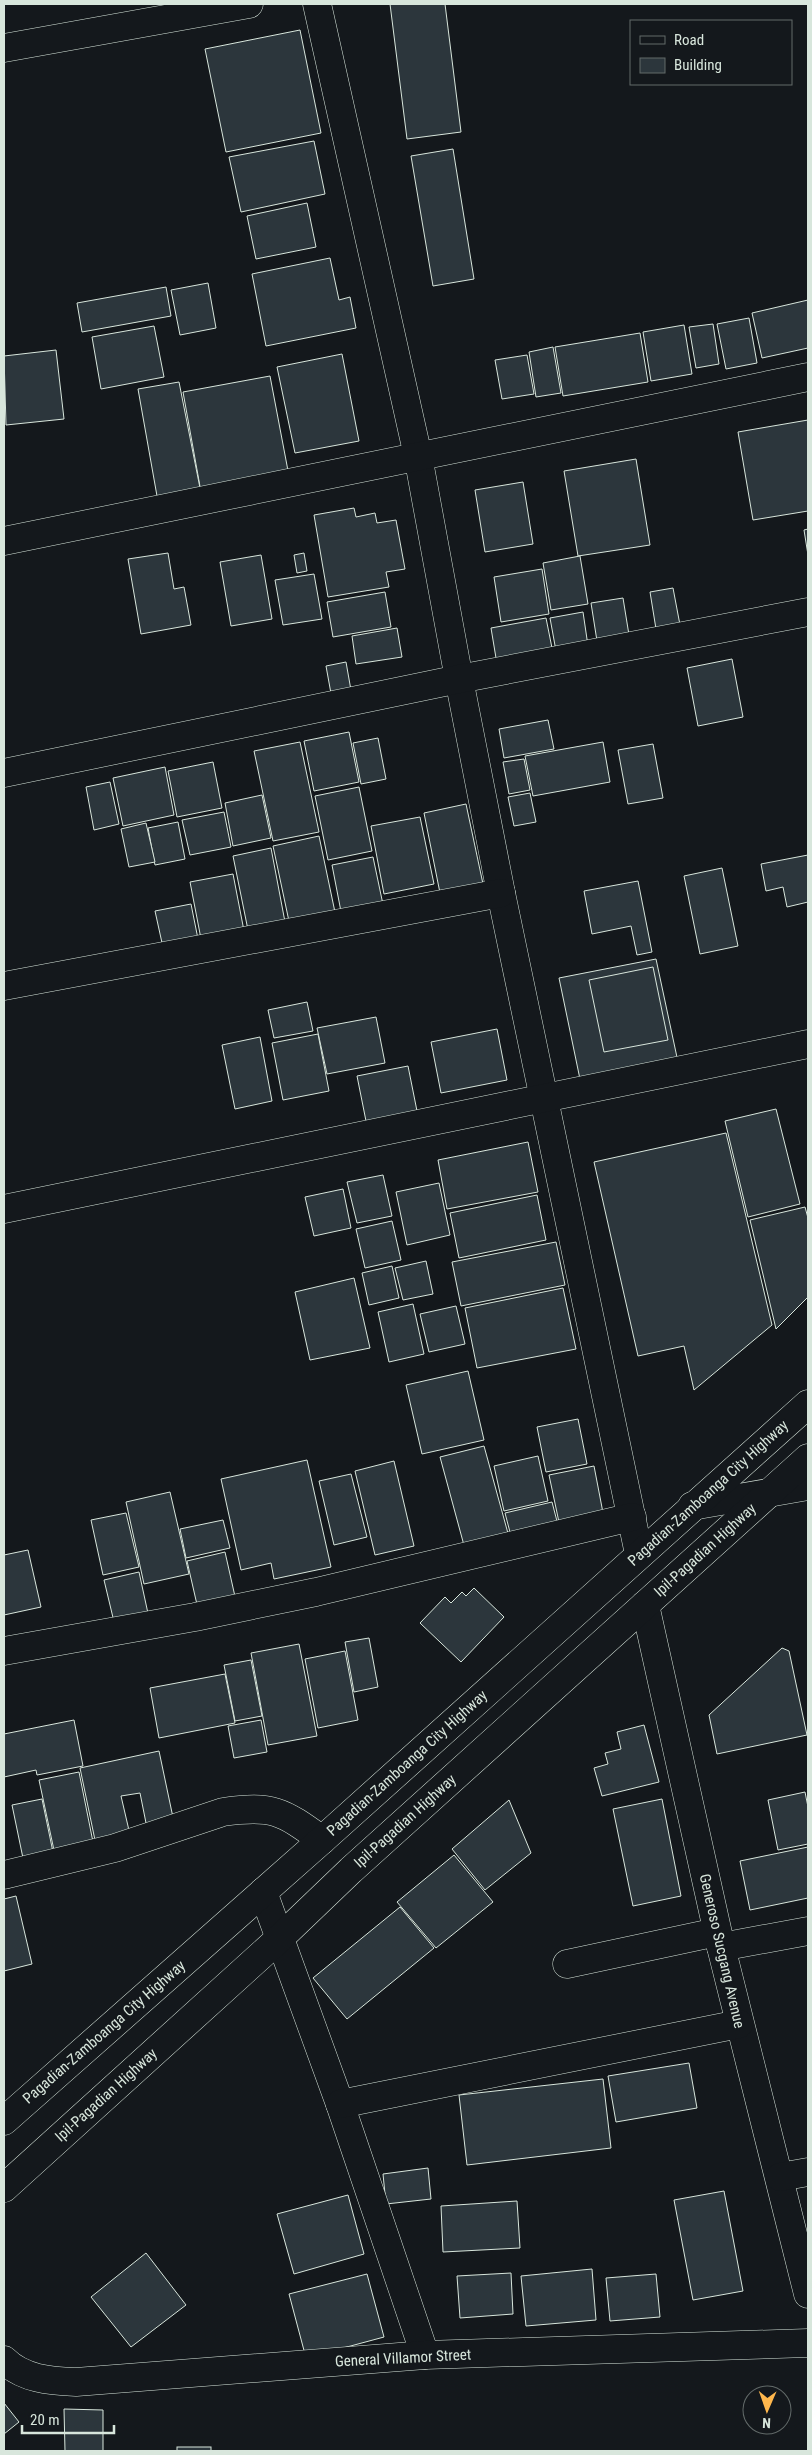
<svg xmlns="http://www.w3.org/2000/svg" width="812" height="2455" viewBox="0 0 812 2455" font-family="'Roboto Condensed',sans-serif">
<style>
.building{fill:#2c363c;stroke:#d8e6dc}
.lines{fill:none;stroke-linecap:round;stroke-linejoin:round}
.minor-casing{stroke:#d8e6dc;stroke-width:29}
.major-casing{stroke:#d8e6dc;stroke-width:29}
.minor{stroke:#14181c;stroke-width:28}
.major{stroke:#14181c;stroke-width:28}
.labels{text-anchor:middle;stroke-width:4;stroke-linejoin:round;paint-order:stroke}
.street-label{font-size:15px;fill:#d8e6dc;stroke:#14181c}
</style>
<rect width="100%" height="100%" fill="#14181c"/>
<g class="building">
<polygon points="390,4 445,4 461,132 407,139"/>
<polygon points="300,30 321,133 226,152 205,49"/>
<polygon points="314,141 325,194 241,212 229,157"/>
<polygon points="453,149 474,279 433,286 411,156"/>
<polygon points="307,203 316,247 256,259 247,216"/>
<polygon points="330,258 339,300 350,297 356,328 266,346 252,274"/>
<polygon points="208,283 216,328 180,335 171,290"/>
<polygon points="166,287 171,316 82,332 77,303"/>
<polygon points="808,300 808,348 762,358 752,313"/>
<polygon points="749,318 757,363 726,369 717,324"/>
<polygon points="713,324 719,364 696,368 689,327"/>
<polygon points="684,325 692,374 651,381 643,332"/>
<polygon points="154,326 164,377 101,389 92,337"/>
<polygon points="640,333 648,382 563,396 555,347"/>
<polygon points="553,347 561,393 536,397 529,352"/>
<polygon points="56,350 64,419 6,425 4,356"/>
<polygon points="342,354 359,441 295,453 277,367"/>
<polygon points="527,355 534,394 502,399 495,360"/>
<polygon points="270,376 289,476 201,492 183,392"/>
<polygon points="179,382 200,488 157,496 138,389"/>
<polygon points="808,420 808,511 753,520 738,432"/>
<polygon points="636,459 650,545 578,556 564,471"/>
<polygon points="523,482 533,544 485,552 475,490"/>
<polygon points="354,508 356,517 375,513 377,523 396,520 405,569 386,572 389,587 328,597 314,515"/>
<polygon points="808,529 808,555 804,530"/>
<polygon points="168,553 174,589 184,587 191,625 141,634 128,559"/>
<polygon points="304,553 307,571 297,573 294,555"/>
<polygon points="261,555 272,619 231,626 220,562"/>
<polygon points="580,556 588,604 551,610 543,563"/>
<polygon points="542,569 549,614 501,622 494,577"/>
<polygon points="314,574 322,619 283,625 275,580"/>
<polygon points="673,588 680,625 656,629 650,592"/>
<polygon points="385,592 391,627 333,637 327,602"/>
<polygon points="623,598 629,635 597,641 591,603"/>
<polygon points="583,612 588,646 556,651 550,618"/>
<polygon points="546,618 553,653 497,664 491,628"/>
<polygon points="397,628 402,657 356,664 352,636"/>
<polygon points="732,659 743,717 698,726 687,668"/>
<polygon points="346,662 352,696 332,699 326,666"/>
<polygon points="548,720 554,749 504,758 499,729"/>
<polygon points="349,732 359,782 314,791 304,741"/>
<polygon points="378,738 386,779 361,784 353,743"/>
<polygon points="300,742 319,832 273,841 254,751"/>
<polygon points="603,742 610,782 533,796 525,756"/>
<polygon points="653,744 663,798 628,804 618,750"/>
<polygon points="524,759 530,790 509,794 503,762"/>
<polygon points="213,762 222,808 177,817 168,771"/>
<polygon points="165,767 174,815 123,826 113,778"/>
<polygon points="110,782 119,824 94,830 86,787"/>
<polygon points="359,787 372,851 328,860 315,796"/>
<polygon points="530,793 536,822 514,826 508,797"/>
<polygon points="262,795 271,838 233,846 225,803"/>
<polygon points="466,804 483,884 440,893 424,813"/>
<polygon points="224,812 231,847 190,855 182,820"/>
<polygon points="420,817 434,884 384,894 371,826"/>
<polygon points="178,822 185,859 155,865 148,828"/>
<polygon points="146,823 155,862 129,867 121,829"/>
<polygon points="319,836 336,917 290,926 273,846"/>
<polygon points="271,848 285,922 248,930 233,856"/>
<polygon points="808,855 808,902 787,907 783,887 766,891 761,864"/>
<polygon points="373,857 385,914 343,922 332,865"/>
<polygon points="722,868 738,946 700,954 684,876"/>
<polygon points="233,874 245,936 202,944 190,882"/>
<polygon points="638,881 652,952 637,955 631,926 592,934 584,891"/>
<polygon points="191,904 199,944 164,952 155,911"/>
<polygon points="656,959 678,1062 581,1084 559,978"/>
<polygon points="653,967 668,1040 604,1052 589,980"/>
<polygon points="307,1002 313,1031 274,1038 268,1010"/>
<polygon points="376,1017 385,1063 327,1074 317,1028"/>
<polygon points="497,1029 507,1080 441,1093 431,1042"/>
<polygon points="318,1034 329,1091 283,1100 272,1043"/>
<polygon points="260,1037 272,1101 235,1109 222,1045"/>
<polygon points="408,1066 417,1111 366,1121 357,1076"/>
<polygon points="776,1109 800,1204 748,1217 725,1121"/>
<polygon points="726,1133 772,1325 694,1390 684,1346 638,1356 594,1162"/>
<polygon points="528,1142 538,1192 447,1209 438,1160"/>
<polygon points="383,1175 392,1216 357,1223 347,1182"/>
<polygon points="439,1183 450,1235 407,1245 396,1192"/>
<polygon points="343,1189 351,1228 314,1236 305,1197"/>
<polygon points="537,1195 546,1240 459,1258 450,1213"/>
<polygon points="805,1207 808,1218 808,1297 776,1329 750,1220"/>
<polygon points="392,1221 401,1260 365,1268 356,1229"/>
<polygon points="556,1242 565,1285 461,1306 452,1262"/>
<polygon points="426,1261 433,1294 403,1300 395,1268"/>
<polygon points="392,1266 399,1298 369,1305 362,1273"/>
<polygon points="354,1278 370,1348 310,1360 295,1292"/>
<polygon points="563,1288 576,1349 477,1368 465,1308"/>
<polygon points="413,1304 424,1354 389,1362 378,1312"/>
<polygon points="456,1306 465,1344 429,1352 420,1314"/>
<polygon points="468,1371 484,1440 422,1454 406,1385"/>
<polygon points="578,1419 587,1464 546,1472 537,1427"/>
<polygon points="484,1446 509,1537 465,1549 440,1457"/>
<polygon points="538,1456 548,1501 504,1511 494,1466"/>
<polygon points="307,1460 331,1567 274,1579 271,1563 241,1570 221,1479"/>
<polygon points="394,1461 414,1546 375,1555 355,1471"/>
<polygon points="594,1466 604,1518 560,1527 549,1475"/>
<polygon points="351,1474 367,1537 334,1545 319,1481"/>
<polygon points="170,1492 189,1574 144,1584 126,1502"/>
<polygon points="552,1502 558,1525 511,1536 505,1513"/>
<polygon points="126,1513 139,1567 103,1575 91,1520"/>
<polygon points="223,1520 230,1548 186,1558 180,1529"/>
<polygon points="28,1550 41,1607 4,1615 4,1555"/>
<polygon points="225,1552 236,1601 198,1609 187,1561"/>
<polygon points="139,1572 149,1618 115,1626 104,1580"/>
<polygon points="474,1588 504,1617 461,1662 420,1623 445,1597 451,1603 462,1592 466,1596"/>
<polygon points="369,1638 378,1687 354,1692 345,1642"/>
<polygon points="299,1644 317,1736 268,1745 251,1653"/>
<polygon points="782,1648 789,1651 807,1735 717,1754 709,1715"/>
<polygon points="345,1651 358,1720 318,1728 305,1659"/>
<polygon points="251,1660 262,1716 235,1721 224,1665"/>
<polygon points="225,1674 235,1723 159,1738 150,1688"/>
<polygon points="74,1720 83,1766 37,1775 36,1770 4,1777 4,1734"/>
<polygon points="261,1720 267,1752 234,1758 228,1726"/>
<polygon points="644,1725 659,1782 602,1796 594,1768 608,1764 605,1753 621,1749 617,1732"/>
<polygon points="159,1751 175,1827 148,1833 140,1793 121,1796 131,1839 96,1845 80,1768"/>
<polygon points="79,1772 94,1847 55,1855 39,1780"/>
<polygon points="805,1792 808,1807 808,1844 778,1850 768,1800"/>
<polygon points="42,1799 54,1857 24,1863 12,1805"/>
<polygon points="662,1799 681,1896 633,1906 613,1809"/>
<polygon points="509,1800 531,1853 485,1890 452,1849"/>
<polygon points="808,1847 808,1898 750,1910 740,1861"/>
<polygon points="454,1855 493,1902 436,1948 397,1902"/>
<polygon points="16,1896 32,1964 4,1971 4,1899"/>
<polygon points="400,1907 434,1948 347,2019 313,1978"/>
<polygon points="689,2063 697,2108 616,2122 608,2076"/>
<polygon points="603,2079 611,2148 467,2165 459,2095"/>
<polygon points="428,2168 431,2199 386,2204 383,2174"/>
<polygon points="724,2191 743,2291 693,2300 674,2200"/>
<polygon points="348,2195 364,2254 294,2274 277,2214"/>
<polygon points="517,2201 520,2248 443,2252 441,2206"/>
<polygon points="146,2253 186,2305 131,2347 91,2297"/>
<polygon points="592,2269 596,2320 526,2326 521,2276"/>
<polygon points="511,2273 513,2314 460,2318 457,2276"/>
<polygon points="367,2274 384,2337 306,2358 289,2294"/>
<polygon points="656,2274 660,2317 610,2321 606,2278"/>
<polygon points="4,2403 19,2422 4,2434"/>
<polygon points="64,2409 103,2410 103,2451 65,2451"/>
<rect x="177" y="2447" width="34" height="4"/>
</g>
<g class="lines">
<g class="minor-casing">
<g id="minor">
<polyline points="317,4 418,456 459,679 501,893 639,1554"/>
<polyline points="4,48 249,4"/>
<polyline points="4,541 808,377"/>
<polyline points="4,773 459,679 808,612"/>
<polyline points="4,986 501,893"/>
<polyline points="4,1209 808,1044"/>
<polyline points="692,1506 808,1486"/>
<polyline points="645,1605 721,1947 808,2294"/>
<polyline points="4,1651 195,1617 316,1592 632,1517"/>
<path d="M4,1875L115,1848L223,1812C273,1805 282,1811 322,1840"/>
<polyline points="263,1892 340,2104 425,2355"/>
<polyline points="721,1947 808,1931"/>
<polyline points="567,1964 717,1932"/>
<polyline points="340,2104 739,2024"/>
<polyline points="780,2177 808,2172"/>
<path d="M4,2360C23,2379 50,2381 76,2382L425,2355L808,2343"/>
</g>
</g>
<g class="major-casing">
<g id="major">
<polyline points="4,2121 322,1840 808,1404"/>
<polyline points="4,2188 280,1938 351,1870 808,1458"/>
</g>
</g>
<use href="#minor" class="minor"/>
<use href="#major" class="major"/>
</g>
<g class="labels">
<g class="street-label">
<text transform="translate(708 1493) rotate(-42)" y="5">Pagadian-Zamboanga City Highway</text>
<text transform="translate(705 1550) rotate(-42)" y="5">Ipil-Pagadian Highway</text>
<text transform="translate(407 1763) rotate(-42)" y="5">Pagadian-Zamboanga City Highway</text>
<text transform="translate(405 1821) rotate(-42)" y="5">Ipil-Pagadian Highway</text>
<text transform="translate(722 1951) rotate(77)" y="5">Generoso Sucgang Avenue</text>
<text transform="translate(104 2032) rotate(-41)" y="5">Pagadian-Zamboanga City Highway</text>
<text transform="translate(106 2095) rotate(-42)" y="5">Ipil-Pagadian Highway</text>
<text transform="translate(403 2358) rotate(-3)" y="5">General Villamor Street</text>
</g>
</g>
<rect width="812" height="2455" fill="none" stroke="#d8e6dc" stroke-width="10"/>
<rect x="630" y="20" width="162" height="65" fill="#14181c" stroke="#626a69"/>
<rect x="640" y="36" width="25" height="8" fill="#14181c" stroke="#626a69"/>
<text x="674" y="45" font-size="15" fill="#d8e6dc">Road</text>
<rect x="640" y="58" width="25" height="15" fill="#2c363c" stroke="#626a69"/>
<text x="674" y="70" font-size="15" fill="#d8e6dc">Building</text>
<g transform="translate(767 2410) rotate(182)"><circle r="24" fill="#14181c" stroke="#626a69"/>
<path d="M0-4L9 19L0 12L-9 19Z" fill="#ffb74d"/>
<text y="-8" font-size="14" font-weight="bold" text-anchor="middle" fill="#d8e6dc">N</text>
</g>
<path d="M22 2425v8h92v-8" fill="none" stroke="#d8e6dc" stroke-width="2.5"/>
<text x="30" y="2425" font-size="15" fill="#d8e6dc" stroke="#14181c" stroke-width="4" paint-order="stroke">20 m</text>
</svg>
